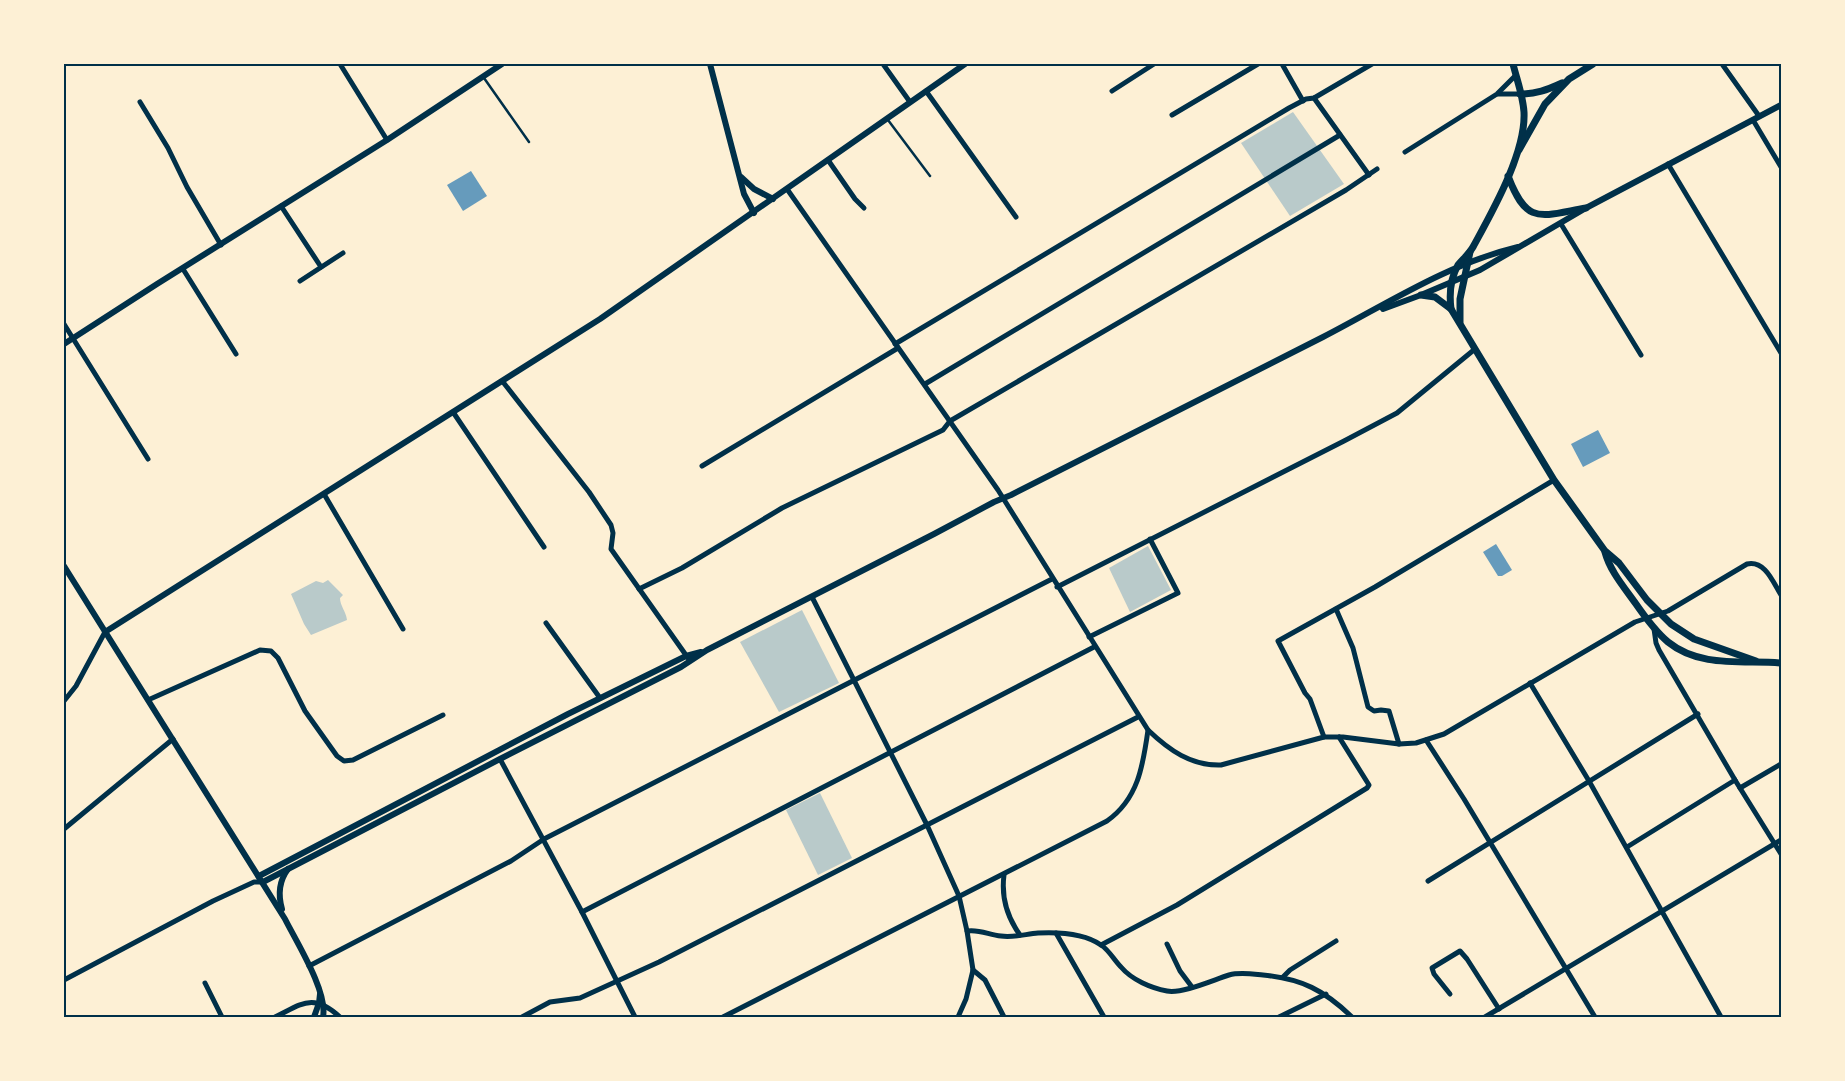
<svg xmlns="http://www.w3.org/2000/svg" width="1845" height="1081" viewBox="0 0 1845 1081" font-family="Karla,sans-serif">
<style>
.green{fill:#b9caca}
.water{fill:#669bbc}
.lines{fill:none;stroke-linecap:round;stroke-linejoin:round}
.service{stroke:#003049;stroke-width:2.5}
.minor{stroke:#003049;stroke-width:5}
.tertiary{stroke:#003049;stroke-width:6}
.secondary{stroke:#003049;stroke-width:7}
.neatline{fill:none;stroke:#003049;stroke-width:2}
</style>
<rect width="100%" height="100%" fill="#fdf0d5"/>
<g class="green">
<polygon points="1293,112 1344,184 1290,216 1241,143"/>
<polygon points="1148,546 1171,590 1130,612 1109,568"/>
<path d="M328,580L343,595L340,598C340,606 346,611 347,620L311,635L304,624L291,594L316,581L323,583Z"/>
<polygon points="802,610 839,683 779,712 740,642"/>
<polygon points="820,793 852,858 818,875 786,810"/>
</g>
<g class="water">
<polygon points="471,171 487,196 463,211 447,185"/>
<polygon points="1598,430 1610,453 1583,467 1571,444"/>
<polygon points="1496,544 1512,570 1502,576 1498,576 1483,552"/>
</g>
<g class="lines">
<g class="service">
<polyline points="484,78 529,142"/>
<polyline points="888,120 930,176"/>
</g>
<g class="minor">
<polyline points="340,64 387,140"/>
<polyline points="883,64 910,102"/>
<polyline points="1282,64 1303,101"/>
<polyline points="1722,64 1759,116"/>
<polyline points="926,91 1016,217"/>
<polyline points="1112,91 1154,64"/>
<polyline points="1498,94 1520,94"/>
<polyline points="1314,98 1369,175"/>
<polyline points="140,102 168,148 187,187 221,245"/>
<polyline points="1172,115 1258,64"/>
<polyline points="1753,120 1781,167"/>
<polyline points="1405,152 1497,94 1516,75"/>
<polyline points="828,160 855,199 864,208"/>
<polyline points="1668,164 1781,353"/>
<path d="M787,189L998,490L1148,730C1169,750 1191,766 1221,765L1324,737H1343L1399,744L1416,743L1444,734L1635,622L1668,611L1747,564C1765,560 1773,582 1781,595"/>
<polyline points="281,206 321,267"/>
<polyline points="1561,224 1641,355"/>
<polyline points="183,269 236,354"/>
<polyline points="300,281 343,253"/>
<polyline points="64,324 148,459"/>
<polyline points="895,344 1289,108 1306,99 1314,98 1372,64"/>
<polyline points="503,382 589,492 611,525 613,533 611,549 688,658"/>
<polyline points="925,384 1340,135"/>
<polyline points="453,412 544,547"/>
<polyline points="702,466 898,348"/>
<polyline points="324,494 403,629"/>
<polyline points="1057,587 1344,441 1397,413 1475,349"/>
<polyline points="639,589 682,568 782,508 943,430 950,421 1346,190 1377,169"/>
<polyline points="812,597 927,825 959,896 967,931 973,970 966,999 958,1017"/>
<polyline points="1336,609 1353,648 1368,707 1374,711 1381,710 1389,711 1399,744"/>
<polyline points="546,623 600,698"/>
<polyline points="1654,629 1656,643 1659,650 1735,780 1781,854"/>
<polyline points="1089,637 1178,593 1150,539"/>
<polyline points="1530,683 1589,781 1721,1017"/>
<polyline points="148,700 260,650 271,651 278,658 305,711 337,756 344,761 353,760 443,715"/>
<polyline points="64,701 76,686 105,632"/>
<polyline points="1324,737 1310,699 1305,693 1278,641 1375,587 1554,480"/>
<polyline points="1426,740 1464,799 1595,1017"/>
<polyline points="500,759 582,912 635,1017"/>
<polyline points="1740,788 1781,764"/>
<polyline points="64,829 173,739"/>
<polyline points="1627,847 1735,780"/>
<path d="M1004,875C1001,898 1007,917 1020,935"/>
<polyline points="1428,881 1698,714"/>
<polyline points="582,912 1094,647"/>
<path d="M967,931C980,929 989,935 1001,936C1013,938 1026,934 1038,933C1058,932 1084,933 1101,945C1109,950 1114,960 1121,967C1132,980 1151,988 1167,991C1182,994 1213,980 1229,975C1240,972 1252,974 1263,975C1302,979 1324,990 1352,1017"/>
<polyline points="1056,933 1104,1017"/>
<polyline points="1167,944 1180,971 1192,987"/>
<polyline points="1101,945 1177,905 1367,788 1369,785 1339,737"/>
<polyline points="309,966 511,861 544,839 1052,579"/>
<polyline points="973,970 985,980 1004,1017"/>
<polyline points="1283,977 1290,970 1336,941"/>
<polyline points="64,980 213,901 254,882 263,882"/>
<polyline points="205,983 222,1017"/>
<polyline points="1450,994 1434,974 1432,968 1460,951 1467,959 1499,1009"/>
<path d="M275,1017C302,1004 313,992 340,1017"/>
<polyline points="522,1017 550,1002 580,998 659,962 1138,717"/>
<path d="M723,1017L1107,821C1138,799 1143,766 1148,730"/>
<polyline points="1279,1017 1326,994"/>
<polyline points="1485,1017 1781,840"/>
</g>
<g class="tertiary">
<polyline points="710,64 744,194 754,213"/>
<polyline points="741,177 754,189 773,199"/>
<polyline points="1383,309 1421,295 1480,270 1586,208 1781,105"/>
<polyline points="64,344 157,284 387,140 502,64"/>
<path d="M64,566L285,919C297,943 328,992 323,1017"/>
<polyline points="105,632 600,319 965,64"/>
<polyline points="259,876 568,714 686,656 701,652"/>
<path d="M263,882L500,759L681,667L707,650L934,534L994,502L1011,495C1115,442 1219,390 1323,337C1387,304 1447,264 1518,247"/>
<path d="M282,909C278,895 279,881 288,869"/>
<polyline points="314,1017 319,1003 320,994"/>
</g>
<g class="secondary">
<path d="M1513,64C1517,80 1523,96 1524,112C1526,153 1492,212 1473,247C1469,254 1463,259 1458,265C1450,279 1449,293 1451,309L1554,480L1605,551L1619,563L1647,600L1671,624L1694,639L1756,661"/>
<path d="M1520,94C1536,94 1547,90 1562,83"/>
<polyline points="1519,150 1545,104 1569,79 1593,64"/>
<path d="M1508,176C1527,226 1540,216 1586,208"/>
<polyline points="1421,295 1435,297 1451,309"/>
<polyline points="1460,322 1460,299 1470,252"/>
<path d="M1605,552C1610,571 1624,587 1636,604C1645,617 1655,631 1668,642C1700,668 1743,660 1781,663"/>
</g>
</g>
<rect width="1845" height="1081" fill="none" stroke="#fdf0d5" stroke-width="130"/>
<rect x="65" y="65" width="1715" height="951" class="neatline"/>
</svg>
